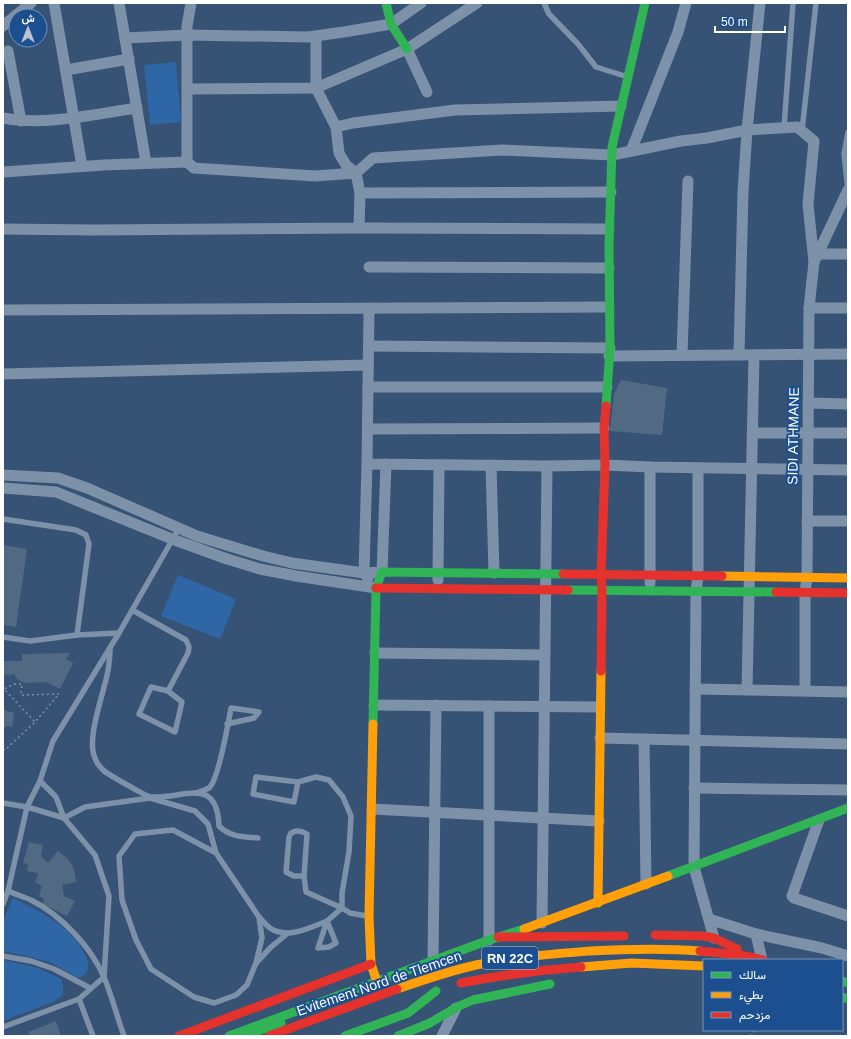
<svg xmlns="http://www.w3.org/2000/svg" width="851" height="1039" viewBox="0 0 851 1039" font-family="Arial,Vazirmatn,sans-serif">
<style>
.green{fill:#2f66a5}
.building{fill:#526984}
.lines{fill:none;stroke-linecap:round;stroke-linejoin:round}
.path{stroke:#7d92a8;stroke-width:1.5;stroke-dasharray:2 3;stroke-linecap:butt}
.lane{stroke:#7d92a8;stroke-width:5.5}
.street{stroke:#7d92a8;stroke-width:11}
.fast{stroke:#30b455;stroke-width:9}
.slow{stroke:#ff9f0a;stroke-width:9}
.jam{stroke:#e5322d;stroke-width:9}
.labels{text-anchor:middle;stroke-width:4;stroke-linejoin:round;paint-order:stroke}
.shield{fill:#1b4f8f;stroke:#bbcadd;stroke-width:1}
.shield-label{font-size:13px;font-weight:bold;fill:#fff}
.street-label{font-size:14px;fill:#fff;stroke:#1b4f8f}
</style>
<rect width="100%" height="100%" fill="#365274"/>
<g class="green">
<polygon points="176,62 181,122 150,125 144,65"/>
<polygon points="178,575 236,599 220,639 161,616"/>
<path d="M13,898C39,911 68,924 83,951C86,957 89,961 88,968C87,974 83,977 77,978L50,962L3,951V921Z"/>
<polygon points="3,960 38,968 61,979 63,986 63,995 55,1001 3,1021"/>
</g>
<g class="building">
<polygon points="621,380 667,388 662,435 610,431 614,394"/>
<polygon points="3,545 27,549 16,627 3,625"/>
<polygon points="70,653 66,659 73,663 60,689 46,682 25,683 17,679 14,674 10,675 3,674 3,661 22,661 22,654"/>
<polygon points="3,708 7,711 14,713 12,727 6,726 3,730"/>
<polygon points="29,842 43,845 41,856 48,863 58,851 68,859 74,869 76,882 62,885 64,896 75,901 67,916 43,904 44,899 39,896 42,886 35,882 38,873 27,871 28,864 23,863"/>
<polygon points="56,1021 61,1036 30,1036 28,1032"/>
</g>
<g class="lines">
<g class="path">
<polygon points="14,684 22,684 21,695 59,694 35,722 4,689"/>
<polyline points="3,749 5,750 35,722"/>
<polyline points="750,1036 755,1030"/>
</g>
<g class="lane">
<polyline points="544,3 549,14 578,44 596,67 628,77"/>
<polyline points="784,128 793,3"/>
<polyline points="802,131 816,3"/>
<polyline points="848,190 844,154 848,132"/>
<polyline points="3,519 76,530 86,535 89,544 77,635 119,633"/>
<polyline points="132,610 186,640 189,647 188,653 168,691 182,702 175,732 139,714 151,687 168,691"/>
<polyline points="3,637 30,641 77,635"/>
<path d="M110,648C110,661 108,674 104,687C100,704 87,741 95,758C96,762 101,768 104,771C108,774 147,797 151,797C184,799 217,775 219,826C230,837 243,837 258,838"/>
<polyline points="40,781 56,797 64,818 85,807 150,798 195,811 208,824 216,853 259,917 262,938 256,963 247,985 236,995 214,1003 194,997 151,969 136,940 122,900 119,856 135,834 173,830 216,853"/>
<path d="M298,782L294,802L253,794L256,777L298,782L316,777L329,780L343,797L351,816L349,852L342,893V908L306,892L304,876L307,834C302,831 296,830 291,833L289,837L286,872L294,876H304"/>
<path d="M196,793C200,791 207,790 210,787C219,777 228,724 231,708L259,712L254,718L227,724"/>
<polyline points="3,803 27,807 64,818 95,855 109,896 104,977 79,999 3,1027"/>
<path d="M8,891C15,894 24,897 31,900C61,915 91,947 104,977C112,996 117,1017 124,1036"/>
<polyline points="3,904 8,891 27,807 40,781 53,741 119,633 179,528"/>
<path d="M259,917C263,921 266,925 270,928C287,940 311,927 327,921L318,948L329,947L336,943L327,921L342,908L350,913L367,916"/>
<polyline points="3,956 31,961 54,969 90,988"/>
<polyline points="256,963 271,947 288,933"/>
<polyline points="79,999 93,1036"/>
</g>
<g class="street">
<polyline points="54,3 82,166"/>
<polyline points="119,3 146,163"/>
<polyline points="191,3 187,26 187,162 194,168 315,176 356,173 373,158 502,150 612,155 681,141 707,138 747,130 760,3"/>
<polyline points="3,26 31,3"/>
<polyline points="125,38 187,35 308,37 344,32 391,24 421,3"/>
<polyline points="407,49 427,92"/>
<polyline points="8,51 21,121"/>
<polyline points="66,70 129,59"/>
<polyline points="188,89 316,88 407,49 477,3"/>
<path d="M3,118C45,126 95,114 137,108"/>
<polyline points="336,127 353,123 455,110 621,106"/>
<polyline points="631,151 678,32 686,3"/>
<polyline points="3,172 104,165 187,162"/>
<polyline points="360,193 611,192"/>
<polyline points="359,228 609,229"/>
<polyline points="3,229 94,230 359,228 360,193 356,173 346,165 339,153 336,127 316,88 316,36"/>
<polyline points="819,254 848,254"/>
<polyline points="369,267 609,268"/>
<polyline points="369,308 367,464 547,466 605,465 650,467 848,470"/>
<polyline points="809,308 848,308"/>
<polyline points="3,310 609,307"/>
<polyline points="369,346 610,348"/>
<polyline points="682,355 688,181"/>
<polyline points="739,355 743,192 747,130 797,127 814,141 808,204 814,262"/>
<polyline points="609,356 848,354"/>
<polyline points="3,374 368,365"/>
<polyline points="368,387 607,387"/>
<polyline points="808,403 848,404"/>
<polyline points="368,429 604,428"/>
<polyline points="753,433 848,433"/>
<polyline points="367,464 364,573 368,578"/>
<polyline points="491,465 494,573"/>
<polyline points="650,467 650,583"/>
<polyline points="698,468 698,576 696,591 694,867 714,938"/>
<polyline points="3,475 58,478 87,488 197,536 263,556 292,563 364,573 382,572 386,464"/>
<polyline points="3,488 56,492 172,539 227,559 260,569 296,576 376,588"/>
<polyline points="807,521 848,521"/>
<polyline points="438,580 439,465"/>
<polyline points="375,653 545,655"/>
<polyline points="695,689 848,692"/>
<polyline points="747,690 754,355"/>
<polyline points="805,690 805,593 807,577 809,308 814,262 848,190"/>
<polyline points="374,705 600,707"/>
<polyline points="489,706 489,940"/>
<polyline points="600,738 848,744"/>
<polyline points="644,739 646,884"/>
<polyline points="694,788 848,790"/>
<polyline points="372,809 599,821"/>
<polyline points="819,820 792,896 794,898 848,916"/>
<polyline points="709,919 756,934 822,948 848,956"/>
<polyline points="542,923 547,466"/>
<polyline points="756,934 762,960"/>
<polyline points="433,961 436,705"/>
<polyline points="442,1036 456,1008"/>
</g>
<g class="fast">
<polyline points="386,3 391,24 407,49"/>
<polyline points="606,406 610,348 609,245 612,147 645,3"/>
<polyline points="568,590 776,592"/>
<polyline points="373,724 376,588 382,572 563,574"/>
<polyline points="668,876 848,808"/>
<polyline points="842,981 848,983"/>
<polyline points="842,997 848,999"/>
<polyline points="229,1036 489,940 524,929"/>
<polyline points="243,1036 281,1023"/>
<polyline points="345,1036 408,1013 436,991"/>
<polyline points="398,1036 430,1023 457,1007 473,1000 550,984"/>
</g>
<g class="slow">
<polyline points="722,576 848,578"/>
<polyline points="373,724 369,916 371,964 377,982"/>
<polyline points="598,903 601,671"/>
<polyline points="524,929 668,876"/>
<polyline points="581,967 632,963 704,966"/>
<path d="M397,989C423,980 449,971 476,965C513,957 552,954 590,951C627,949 663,948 700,951"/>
</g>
<g class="jam">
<polyline points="563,574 722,576"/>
<polyline points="376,588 568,590"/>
<polyline points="776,592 848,593"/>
<polyline points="601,671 602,590 601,575 605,465 604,428 606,406"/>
<polyline points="655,935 703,936 714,938 737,949"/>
<polyline points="498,937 624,936"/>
<polyline points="700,951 740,955 763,960"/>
<path d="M461,983C501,975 540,970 581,967"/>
<polyline points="179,1036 371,964"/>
<polyline points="269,1036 397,989"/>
</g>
</g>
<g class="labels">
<rect class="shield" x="482" y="947" width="56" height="22" rx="3"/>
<g class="shield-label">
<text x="510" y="963">RN 22C</text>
</g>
<g class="street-label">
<text transform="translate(793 436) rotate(-89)" y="5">SIDI ATHMANE</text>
<text transform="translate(379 983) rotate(-19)" y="5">Evitement Nord de Tlemcen</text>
</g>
</g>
<rect width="851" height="1039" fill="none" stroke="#ffffff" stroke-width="8"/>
<rect x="703" y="959" width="140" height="72" fill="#1b4f8f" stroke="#7695bc"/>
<rect x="711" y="972" width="20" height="6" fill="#30b455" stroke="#7695bc"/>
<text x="739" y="979" font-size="12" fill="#ffffff">سالك</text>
<rect x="711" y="992" width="20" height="6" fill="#ff9f0a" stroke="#7695bc"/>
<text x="739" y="999" font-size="12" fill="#ffffff">بطيء</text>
<rect x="711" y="1012" width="20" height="6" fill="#e5322d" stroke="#7695bc"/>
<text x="739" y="1019" font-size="12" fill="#ffffff">مزدحم</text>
<g transform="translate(28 28)"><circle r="19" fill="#1b4f8f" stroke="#7695bc"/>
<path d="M0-3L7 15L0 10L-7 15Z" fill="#b9c2ce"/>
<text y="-6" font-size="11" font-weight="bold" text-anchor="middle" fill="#ffffff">ش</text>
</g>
<path d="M715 26v6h70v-6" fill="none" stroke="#ffffff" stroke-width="2"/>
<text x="721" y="26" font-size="12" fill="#ffffff" stroke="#1b4f8f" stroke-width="3" paint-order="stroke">50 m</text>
</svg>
